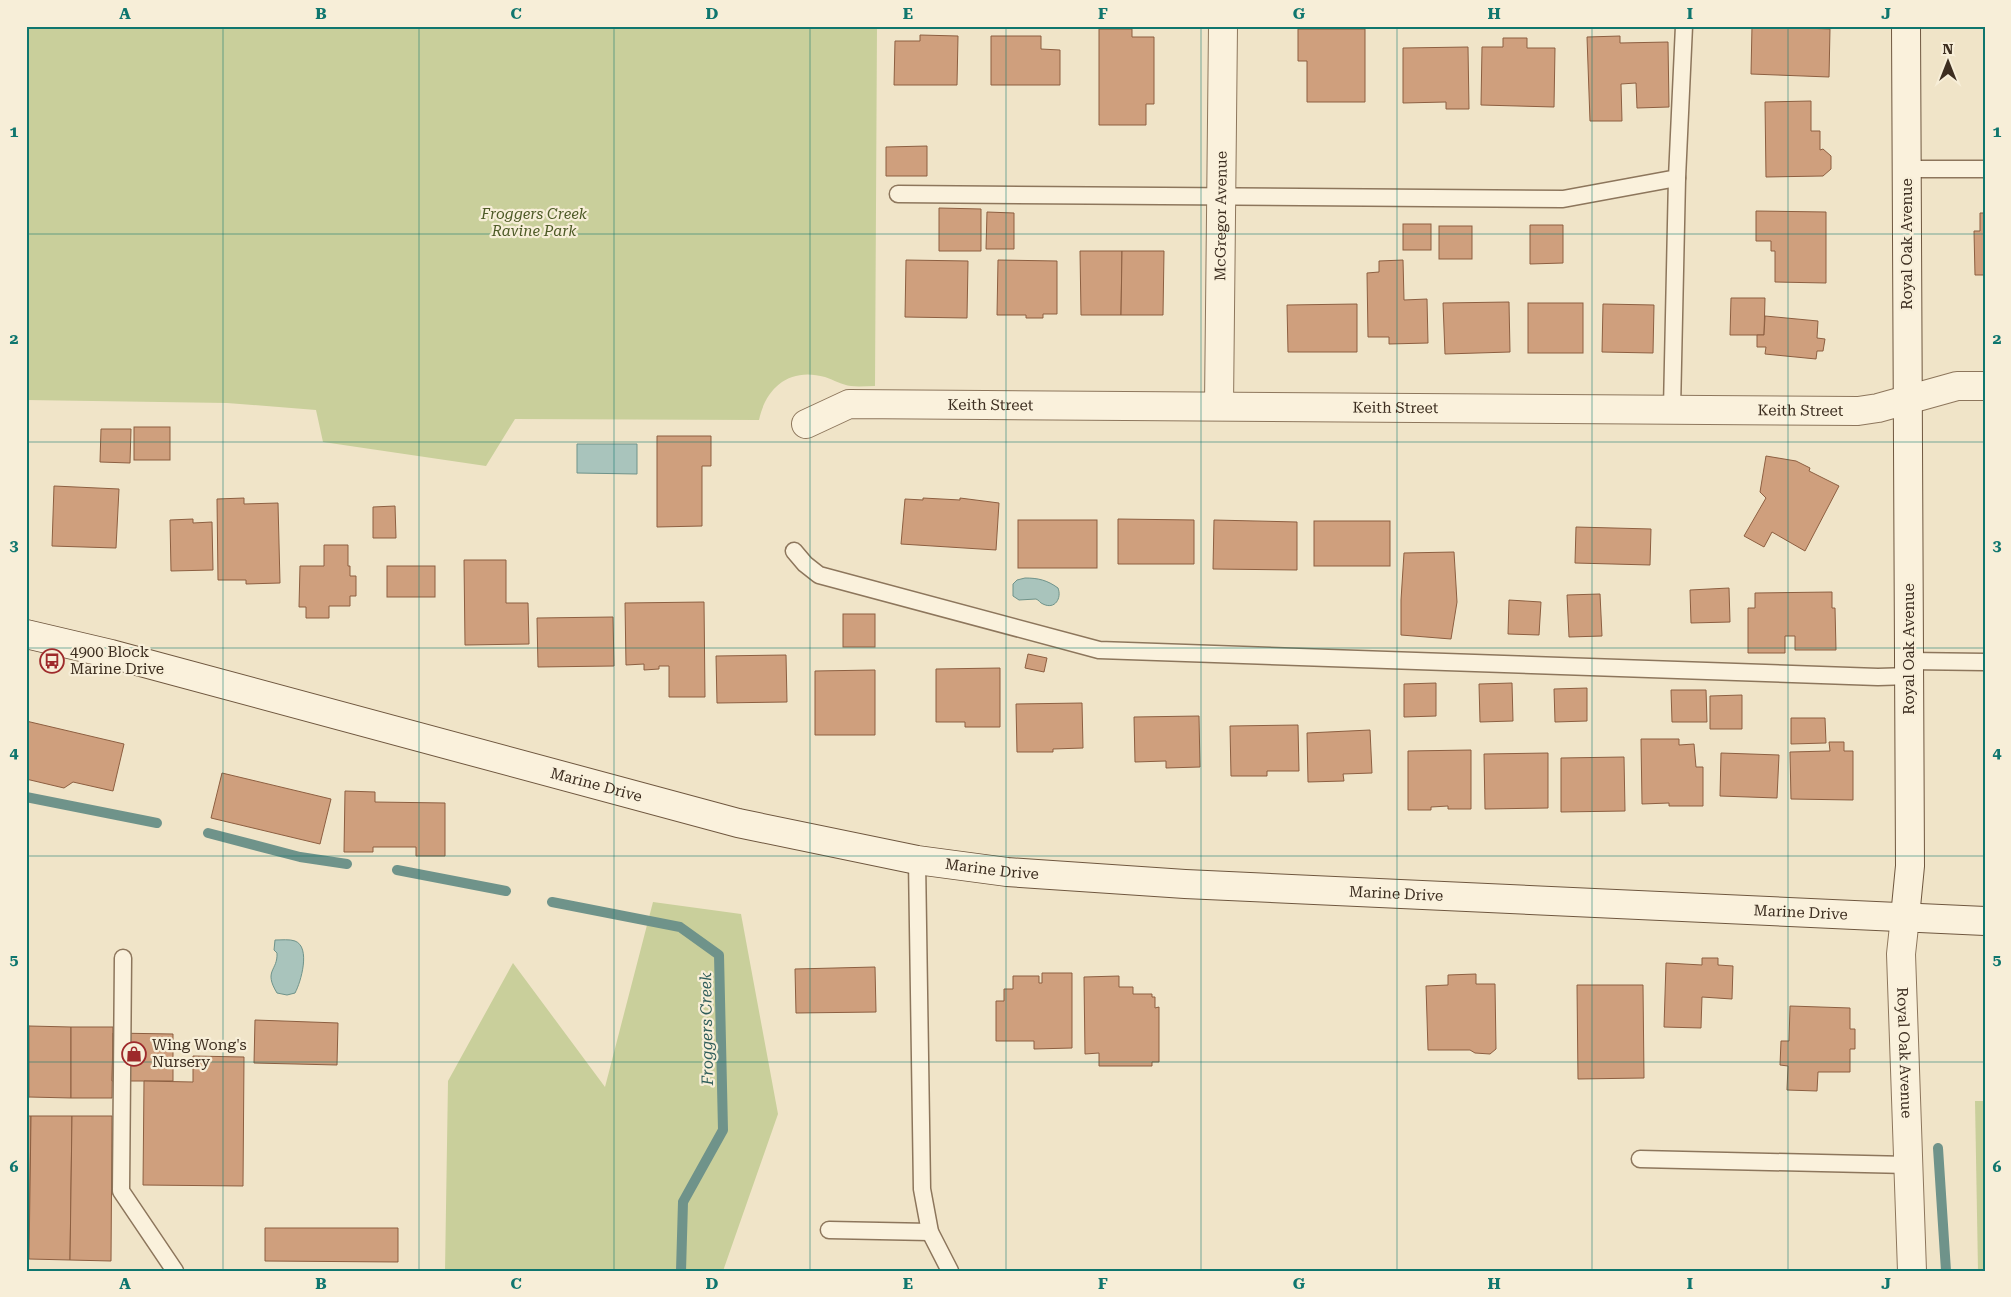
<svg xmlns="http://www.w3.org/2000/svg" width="2011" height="1297" viewBox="0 0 2011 1297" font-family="'Roboto Serif',serif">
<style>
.green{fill:#c9cf9b}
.water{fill:#a9c4bc;stroke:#6f938a}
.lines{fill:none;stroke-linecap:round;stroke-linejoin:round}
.stream{stroke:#6f938a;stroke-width:10}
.building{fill:#cf9f7d;stroke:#8d5f41}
.lane-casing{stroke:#8d765c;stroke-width:19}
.street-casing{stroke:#8d765c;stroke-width:30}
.secondary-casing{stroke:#6f573f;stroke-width:30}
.lane{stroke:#faf1dc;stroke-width:16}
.street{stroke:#faf1dc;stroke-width:28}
.secondary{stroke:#faf1dc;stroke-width:28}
.grid{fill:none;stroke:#0f766e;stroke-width:1;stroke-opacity:0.55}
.labels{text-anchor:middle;stroke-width:4.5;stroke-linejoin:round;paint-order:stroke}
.park-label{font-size:15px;font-style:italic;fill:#4d5a26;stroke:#f7eed8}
.street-label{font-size:15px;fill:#3d2e20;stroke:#f7eed8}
.poi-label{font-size:15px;fill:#3d2e20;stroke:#f7eed8;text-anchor:start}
.water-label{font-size:16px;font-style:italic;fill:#2f5d5a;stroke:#f7eed8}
.neatline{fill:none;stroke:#0f766e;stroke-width:2}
.grid-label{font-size:16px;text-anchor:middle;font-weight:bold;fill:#0f766e}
</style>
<rect width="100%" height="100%" fill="#f0e4c8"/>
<g class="green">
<path d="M26,26H877L875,386C867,386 859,387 851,386C842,385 834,380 825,377C790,367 766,387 759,420L515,419L486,466L323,442L316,410L227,403L26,400Z"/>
<polygon points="653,902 741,914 778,1114 723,1271 445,1271 448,1081 513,963 605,1087"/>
<polygon points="1975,1101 1985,1101 1985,1271 1978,1271"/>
</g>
<g class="water">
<polygon points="577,444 637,444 637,474 577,473"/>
<path d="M1025,578C1038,578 1047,580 1058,588C1062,598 1055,610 1043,604C1040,603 1039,600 1036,599L1019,600L1013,596V584L1017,580Z"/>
<path d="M275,940C281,940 290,939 295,941C311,947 301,982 295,993L287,995L277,993C263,970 278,971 277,953L274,950Z"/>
</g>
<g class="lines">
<g class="stream">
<polyline points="26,797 157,823"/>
<polyline points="208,833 300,857 347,864"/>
<polyline points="397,870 506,891"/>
<polyline points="552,902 680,927 719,955 723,1130 683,1202 681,1271"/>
<polyline points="1938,1148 1946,1271"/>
</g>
</g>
<g class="building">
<polygon points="1752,26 1830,29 1829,77 1751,74"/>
<polygon points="1099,29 1132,29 1132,37 1154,37 1154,104 1146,104 1146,125 1099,125"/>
<polygon points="1298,29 1365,29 1365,102 1307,102 1307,61 1298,61"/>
<polygon points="920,35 958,36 957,85 894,85 895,41 920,41"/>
<polygon points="991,36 1041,36 1041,49 1060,50 1060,85 991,85"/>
<polygon points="1620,36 1620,43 1668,42 1669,107 1637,108 1636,83 1621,84 1622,121 1590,121 1587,37"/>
<polygon points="1503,38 1527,38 1527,48 1555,48 1554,107 1481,105 1482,47 1503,47"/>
<polygon points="1468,47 1469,109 1446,109 1446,102 1403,103 1403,48"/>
<polygon points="1811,101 1811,131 1820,131 1820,150 1823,149 1831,156 1831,169 1823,176 1766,177 1765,102"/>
<polygon points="927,146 927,176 886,176 886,147"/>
<polygon points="939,208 981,209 981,251 939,251"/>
<polygon points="1756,211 1826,212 1826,283 1775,282 1775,251 1771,251 1771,241 1756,241"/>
<polygon points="987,212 1014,213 1014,249 986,249"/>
<polygon points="1980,213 1985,213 1985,275 1975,275 1974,231 1980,231"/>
<rect x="1403" y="224" width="28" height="26"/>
<polygon points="1530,225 1563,225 1563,263 1530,264"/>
<rect x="1439" y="226" width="33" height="33"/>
<polygon points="1080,251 1122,251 1121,315 1081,315"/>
<polygon points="1122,251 1164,251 1163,315 1121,315"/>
<polygon points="906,260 968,261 967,318 905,317"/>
<polygon points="998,260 1057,261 1057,314 1043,314 1043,318 1026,318 1026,315 997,315"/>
<polygon points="1403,260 1404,300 1427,299 1428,343 1389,344 1389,337 1368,337 1367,273 1379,272 1379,261"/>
<polygon points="1731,298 1765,298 1764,335 1730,335"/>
<polygon points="1509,302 1510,352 1445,354 1443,303"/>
<rect x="1528" y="303" width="55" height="50"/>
<polygon points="1357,304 1357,352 1288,352 1287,305"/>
<polygon points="1603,304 1654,305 1653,353 1602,352"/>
<polygon points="1765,316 1818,321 1817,338 1825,339 1823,351 1817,351 1816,359 1765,354 1766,347 1757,347 1757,335 1764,335"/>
<rect x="134" y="427" width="36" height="33"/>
<polygon points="101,429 131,429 130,463 100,462"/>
<polygon points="657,436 711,436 711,466 702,466 702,526 657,527"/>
<polygon points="1766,456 1796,461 1810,468 1809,471 1839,486 1805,551 1772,532 1764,547 1744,536 1766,498 1760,492"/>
<polygon points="54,486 119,489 116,548 52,546"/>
<polygon points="244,498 244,504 278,503 280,583 246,584 246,580 218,580 217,499"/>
<polygon points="923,498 960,500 960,498 999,503 996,550 901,544 905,499 923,500"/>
<polygon points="395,506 396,538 373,538 373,507"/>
<polygon points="193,519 193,523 212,522 213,570 171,571 170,520"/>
<polygon points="1118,519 1194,520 1194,564 1118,564"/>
<rect x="1018" y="520" width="79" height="48"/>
<polygon points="1214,520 1297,522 1297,570 1213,569"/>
<rect x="1314" y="521" width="76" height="45"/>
<polygon points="1576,527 1651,529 1650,565 1575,563"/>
<polygon points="324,545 348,545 348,566 350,566 350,576 356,576 356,596 350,596 350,606 329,606 329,618 306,618 306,607 299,607 300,566 324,566"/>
<polygon points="1454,552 1457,602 1451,639 1401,635 1401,600 1404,553"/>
<polygon points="464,560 506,560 506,603 528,603 529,644 465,645"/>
<rect x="387" y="566" width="48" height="31"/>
<polygon points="1729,588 1730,622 1691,623 1690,590"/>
<polygon points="1832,592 1832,608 1835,608 1836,650 1795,650 1795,636 1785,636 1785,653 1748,653 1748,608 1755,608 1755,593"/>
<polygon points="1600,594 1602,636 1569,637 1567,595"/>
<polygon points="1509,600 1541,602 1539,635 1508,634"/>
<polygon points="704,602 705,697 669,697 669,666 659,666 659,669 644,670 644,664 626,665 625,603"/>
<rect x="843" y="614" width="32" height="33"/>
<polygon points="613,617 614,666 538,667 537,618"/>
<polygon points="1028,654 1047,658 1044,672 1025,668"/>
<polygon points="786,655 787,702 717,703 716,656"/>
<polygon points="1000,668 1000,727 965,727 965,722 936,722 936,669"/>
<polygon points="875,670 875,735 815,735 815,671"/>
<polygon points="1436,683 1436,716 1404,717 1404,684"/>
<polygon points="1512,683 1513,721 1480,722 1479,684"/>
<polygon points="1587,688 1587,721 1555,722 1554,689"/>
<polygon points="1671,690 1706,690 1707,722 1672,722"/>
<polygon points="1742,695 1742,729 1710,729 1710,696"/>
<polygon points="1082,703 1083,748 1053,749 1053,752 1017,752 1016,704"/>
<polygon points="1199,716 1200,767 1166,768 1166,761 1135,762 1134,717"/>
<polygon points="1791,718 1825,718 1826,743 1791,744"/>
<polygon points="26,721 124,744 113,791 73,782 64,788 26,779"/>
<polygon points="1298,725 1299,771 1267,771 1267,776 1231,776 1230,726"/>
<polygon points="1370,730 1372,773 1343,774 1344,781 1308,782 1307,733"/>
<polygon points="1641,739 1679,739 1679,745 1694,744 1696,767 1703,767 1703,806 1669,806 1669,803 1642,804"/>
<polygon points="1829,742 1844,742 1844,751 1853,751 1853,800 1791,799 1790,752 1830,751"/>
<polygon points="1471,750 1471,809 1448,809 1448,806 1431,807 1431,810 1408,810 1408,751"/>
<polygon points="1548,753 1548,808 1485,809 1484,754"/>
<polygon points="1721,753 1779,755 1777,798 1720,796"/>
<polygon points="1624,757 1625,811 1561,812 1561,758"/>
<polygon points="222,773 331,799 320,844 211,818"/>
<polygon points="345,791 375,792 375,802 445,803 445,856 416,856 416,847 373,847 373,852 344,852"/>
<polygon points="1702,958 1718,958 1718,965 1733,966 1732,999 1702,997 1701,1028 1664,1027 1666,963 1702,965"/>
<polygon points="875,967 876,1012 796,1013 795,969"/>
<polygon points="1042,973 1072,973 1072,1048 1034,1049 1034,1041 996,1041 996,1001 1004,1001 1004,989 1013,989 1013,976 1039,976 1039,983 1042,983"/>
<polygon points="1476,974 1476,984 1495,984 1496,1049 1490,1054 1475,1053 1470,1050 1428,1050 1426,986 1448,985 1448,975"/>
<polygon points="1119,976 1119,987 1133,987 1133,994 1152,994 1152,997 1155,997 1155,1008 1159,1007 1159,1062 1152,1062 1152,1066 1099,1066 1099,1053 1085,1054 1084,977"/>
<polygon points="1577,985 1643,985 1644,1078 1578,1079"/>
<polygon points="1790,1006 1850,1008 1850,1029 1855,1029 1855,1049 1850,1049 1850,1072 1818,1072 1817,1091 1787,1090 1788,1066 1780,1065 1781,1041 1789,1041"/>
<polygon points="255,1020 338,1023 337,1065 254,1063"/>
<rect x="26" y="1026" width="3" height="71"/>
<polygon points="29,1026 71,1027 71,1098 29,1097"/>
<polygon points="71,1027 113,1027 112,1098 71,1098"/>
<polygon points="113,1033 173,1034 173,1081 112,1081"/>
<polygon points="193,1056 244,1057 243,1186 143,1185 144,1081 193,1082"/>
<polygon points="26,1116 31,1116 29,1259 26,1259"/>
<polygon points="31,1116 72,1116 70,1260 29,1259"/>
<polygon points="72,1116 112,1116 111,1261 70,1260"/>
<polygon points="265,1228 398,1228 398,1262 265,1261"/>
</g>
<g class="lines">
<g class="lane-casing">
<g id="lane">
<polyline points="1906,169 1985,169"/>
<polyline points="898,194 1563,199 1677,178 1684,26"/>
<polyline points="1672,409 1677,178"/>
<polyline points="794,551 805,564 819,575 1099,650 1878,677 1910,676"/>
<polyline points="1909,661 1985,662"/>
<polyline points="917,860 922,1189 930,1232 950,1271"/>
<polyline points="123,958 121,1191 175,1271"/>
<polyline points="1640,1159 1908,1165"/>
<polyline points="829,1230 930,1232"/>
</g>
</g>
<g class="street-casing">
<g id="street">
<path id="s1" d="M1219,406L1223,26"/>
<path id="s2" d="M806,424L849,404L1858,411L1878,408L1957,386H1985"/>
<path id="s3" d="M1905,917L1901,954L1912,1271"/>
</g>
</g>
<g class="secondary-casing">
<g id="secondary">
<path id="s4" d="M26,634L111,654L738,823L917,860L1007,872L1185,884L1985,921"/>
<polyline points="1905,917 1910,866 1906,26"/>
</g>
</g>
<use href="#lane" class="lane"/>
<use href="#street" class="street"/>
<use href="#secondary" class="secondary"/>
</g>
<path class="grid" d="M223,26V1271M419,26V1271M614,26V1271M810,26V1271M1006,26V1271M1201,26V1271M1397,26V1271M1592,26V1271M1788,26V1271M26,234H1985M26,442H1985M26,648H1985M26,856H1985M26,1062H1985"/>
<defs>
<g id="bus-ring" transform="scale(1.25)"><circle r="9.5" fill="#f7eed8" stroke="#9e2a2b" stroke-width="1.5"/><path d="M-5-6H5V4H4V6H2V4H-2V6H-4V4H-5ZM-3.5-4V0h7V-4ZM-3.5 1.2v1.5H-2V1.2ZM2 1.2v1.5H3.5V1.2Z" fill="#9e2a2b"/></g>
<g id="shop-ring" transform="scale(1.25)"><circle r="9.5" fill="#f7eed8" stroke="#9e2a2b" stroke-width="1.5"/><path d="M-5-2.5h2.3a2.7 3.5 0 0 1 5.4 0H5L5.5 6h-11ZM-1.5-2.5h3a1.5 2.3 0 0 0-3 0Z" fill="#9e2a2b"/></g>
</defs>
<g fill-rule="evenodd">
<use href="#bus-ring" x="52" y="661"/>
<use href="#shop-ring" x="134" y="1054"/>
</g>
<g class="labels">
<g class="park-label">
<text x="534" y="219">Froggers Creek<tspan x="534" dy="17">Ravine Park</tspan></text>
</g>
<g class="street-label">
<text dy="5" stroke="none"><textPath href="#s1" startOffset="190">McGregor Avenue</textPath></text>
<text transform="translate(1907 244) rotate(-90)" y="5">Royal Oak Avenue</text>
<text dy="5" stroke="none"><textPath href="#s2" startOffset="189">Keith Street</textPath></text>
<text dy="5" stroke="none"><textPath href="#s2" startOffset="594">Keith Street</textPath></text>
<text dy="5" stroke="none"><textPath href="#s2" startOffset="999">Keith Street</textPath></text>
<text transform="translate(1909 649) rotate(-90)" y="5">Royal Oak Avenue</text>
<text dy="5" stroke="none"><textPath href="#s4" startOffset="590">Marine Drive</textPath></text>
<text dy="5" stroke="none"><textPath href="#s4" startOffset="995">Marine Drive</textPath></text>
<text dy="5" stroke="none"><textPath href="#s4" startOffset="1400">Marine Drive</textPath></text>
<text dy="5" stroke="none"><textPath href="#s4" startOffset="1805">Marine Drive</textPath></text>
<text dy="5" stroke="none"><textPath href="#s3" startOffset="136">Royal Oak Avenue</textPath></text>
</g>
<g class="poi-label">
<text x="70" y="657">4900 Block<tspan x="70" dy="17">Marine Drive</tspan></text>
<text x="152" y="1050">Wing Wong's<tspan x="152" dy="17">Nursery</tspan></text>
</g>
<g class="water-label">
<text transform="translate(706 1029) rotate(-91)" y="6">Froggers Creek</text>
</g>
</g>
<rect width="2011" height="1297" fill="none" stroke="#f7eed8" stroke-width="55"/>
<g transform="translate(1948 62)" stroke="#f7eed8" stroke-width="4" paint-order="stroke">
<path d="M0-4L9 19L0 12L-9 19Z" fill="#3d2e20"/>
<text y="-8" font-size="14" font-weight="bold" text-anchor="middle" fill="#3d2e20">N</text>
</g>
<rect x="28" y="28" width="1956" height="1242" class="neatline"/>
<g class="grid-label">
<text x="125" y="19">A</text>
<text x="321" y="19">B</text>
<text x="516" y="19">C</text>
<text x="712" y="19">D</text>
<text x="908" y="19">E</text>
<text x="1103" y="19">F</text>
<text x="1299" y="19">G</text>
<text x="1494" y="19">H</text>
<text x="1690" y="19">I</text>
<text x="1886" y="19">J</text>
<text x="14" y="137">1</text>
<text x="1997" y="137">1</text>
<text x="14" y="344">2</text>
<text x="1997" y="344">2</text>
<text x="14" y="551">3</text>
<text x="1997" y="551">3</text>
<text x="14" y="758">4</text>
<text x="1997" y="758">4</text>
<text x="14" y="965">5</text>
<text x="1997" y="965">5</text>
<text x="14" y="1172">6</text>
<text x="1997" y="1172">6</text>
<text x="125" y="1289">A</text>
<text x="321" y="1289">B</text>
<text x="516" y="1289">C</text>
<text x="712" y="1289">D</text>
<text x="908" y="1289">E</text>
<text x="1103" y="1289">F</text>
<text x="1299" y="1289">G</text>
<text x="1494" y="1289">H</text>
<text x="1690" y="1289">I</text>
<text x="1886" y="1289">J</text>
</g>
</svg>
